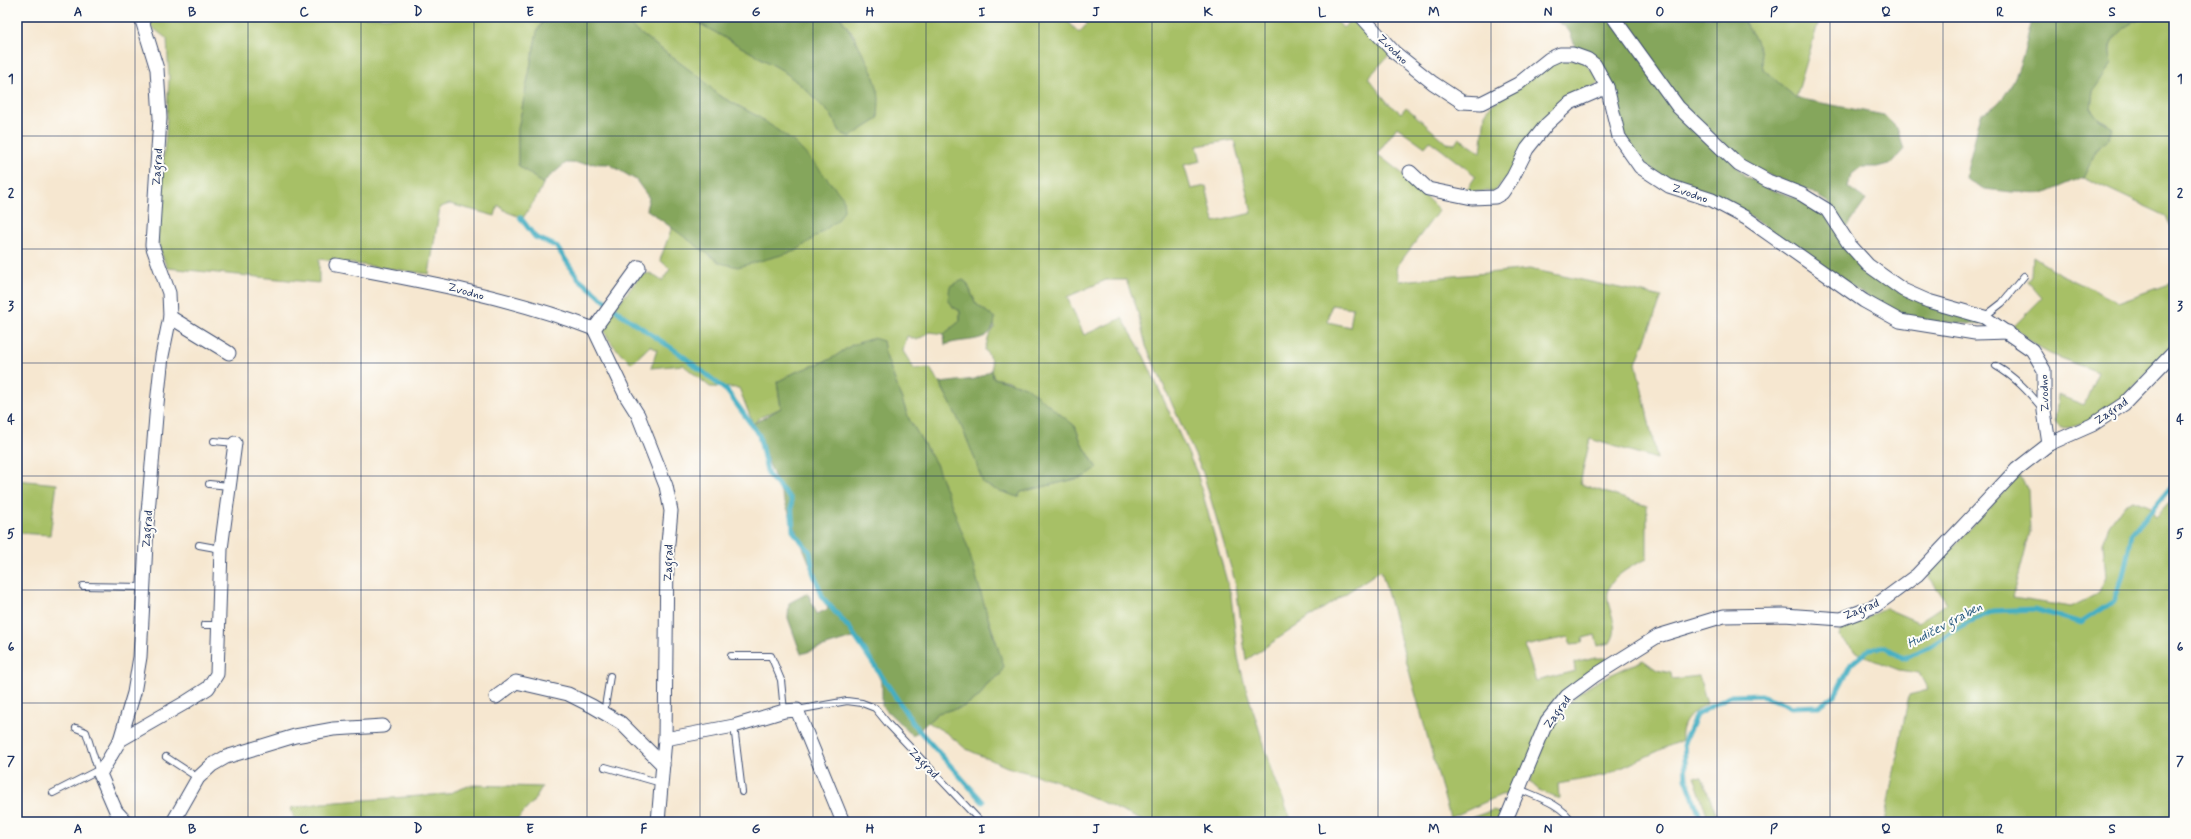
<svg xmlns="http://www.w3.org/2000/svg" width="2191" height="839" viewBox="0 0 2191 839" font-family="Mynerve,sans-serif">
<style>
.green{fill:#a7c066;stroke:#617862;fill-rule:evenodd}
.forest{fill:#85a65b;stroke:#506a5c}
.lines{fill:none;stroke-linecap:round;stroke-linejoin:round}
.stream{stroke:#44afc3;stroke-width:5}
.service-casing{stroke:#3c4b6f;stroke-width:8}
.minor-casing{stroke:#3c4b6f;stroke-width:15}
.service{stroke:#fff;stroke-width:6}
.minor{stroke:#fff;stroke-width:13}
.grid{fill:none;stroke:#1b2f5e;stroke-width:1;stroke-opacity:0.55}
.labels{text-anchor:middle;stroke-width:4;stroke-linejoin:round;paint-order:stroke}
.street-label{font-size:12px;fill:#1b2f5e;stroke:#fdfcf7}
.water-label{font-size:13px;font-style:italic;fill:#295c81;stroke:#fdfcf7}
.neatline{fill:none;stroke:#1b2f5e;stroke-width:1.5}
.grid-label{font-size:13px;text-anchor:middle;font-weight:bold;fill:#1b2f5e}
</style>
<rect width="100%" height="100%" fill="#fdfcf7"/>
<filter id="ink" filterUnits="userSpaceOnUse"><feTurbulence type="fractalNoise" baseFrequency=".025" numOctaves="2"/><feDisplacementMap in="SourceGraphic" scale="8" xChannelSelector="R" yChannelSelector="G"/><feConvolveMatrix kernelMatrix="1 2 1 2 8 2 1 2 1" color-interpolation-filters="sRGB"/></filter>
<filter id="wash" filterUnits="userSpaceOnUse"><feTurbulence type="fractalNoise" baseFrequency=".012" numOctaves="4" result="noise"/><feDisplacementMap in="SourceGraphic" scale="16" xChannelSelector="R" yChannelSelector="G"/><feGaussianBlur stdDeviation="0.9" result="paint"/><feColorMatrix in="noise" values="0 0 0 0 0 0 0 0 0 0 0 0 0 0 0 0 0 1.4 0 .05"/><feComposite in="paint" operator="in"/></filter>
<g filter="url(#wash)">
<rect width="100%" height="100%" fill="#f6e7d0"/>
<g class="green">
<polygon points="147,17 545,17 537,32 518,129 518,165 543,184 538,195 523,218 507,212 498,205 495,216 450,204 440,207 429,274 319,259 319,283 167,268 159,247 156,224 166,134 169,78 167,39 148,24"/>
<path d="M618,17H688L782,70L803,87L831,115L841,133L850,137L878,119V92L874,80L855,37L840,17H1066L1065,18L1079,33L1087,24L1080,17H1339L1336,20L1343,28L1354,17H1357L1390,54L1368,78L1388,103L1401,113L1406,107L1446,143L1455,144L1459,138L1481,153L1485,114L1491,105L1556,61L1581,59L1602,81L1581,93L1495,191L1465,192L1476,176L1430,141L1425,147L1397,127L1377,154L1412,181L1415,186L1439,210L1396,268L1400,281L1530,269L1662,297L1636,363L1657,459L1590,439L1580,484L1647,506V559C1573,591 1630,614 1610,643L1598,646L1595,635L1583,638L1582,643L1571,644L1568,637L1525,646L1536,681L1575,671L1574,663L1595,658H1606V662L1564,691L1511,794L1501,795L1450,818L1381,570L1246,660L1236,585L1203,473L1146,346L1137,309L1126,280H1106L1067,297L1084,335L1122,318L1141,350L1197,473L1231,596L1238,657L1244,682L1274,776L1292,822H1145L1054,780L1007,767L966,749L948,734L928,722L938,713L963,707L980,696L987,684L1000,675L998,647L936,464L909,419L885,353L883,341L852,345L831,359L796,372L777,382L781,408L761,417L753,424L739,388L710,387L683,365L651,368L657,350L650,346L632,363C621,354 608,342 604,329L609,316L641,275L650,273L662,281L670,269L660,260L672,227L720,263L759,117L718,95L703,80ZM1234,140L1252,213L1214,222L1206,186L1191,189L1184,165L1201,161L1197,146ZM963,280L967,283L976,304L986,311L995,327L989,336L985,349L991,360L993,378L1009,381L1075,426L1081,442L1093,461L1084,477L1021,492L1018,497L983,483C971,443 953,404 930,368L914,369L903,351L907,336L917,340L930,332L944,334L960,321V311L953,307ZM1331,305L1353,308L1350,327L1328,322Z"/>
<polygon points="1741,17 1820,17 1796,98 1763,69 1760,50 1753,35"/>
<path d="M2149,17H2174V234L2166,216L2083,177L2097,149L2109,139L2107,123L2099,119L2091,109L2093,91L2112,63C2111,58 2109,52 2110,47C2115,31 2134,19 2149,17Z"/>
<path d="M2033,257L2060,274L2118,302L2174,282V343C2147,372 2105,427 2062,428L2055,422L2058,395L2084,405L2098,372L2050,354L2039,348L2014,326L2042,298L2028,282L2032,276Z"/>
<polygon points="2019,475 2028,490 2030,532 2013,598 2071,607 2099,593 2106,577 2103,543 2109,525 2124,504 2133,500 2149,506 2156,517 2174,498 2174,822 1884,822 1909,695 1928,690 1919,673 1899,670 1873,660 1854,651 1839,636 1841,624 1867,618 1885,608 1918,622 1947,603 1928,575"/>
<polygon points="17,480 57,484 50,535 17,533"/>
<path d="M1643,660L1657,670L1671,673L1672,679L1699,676L1707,704C1692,712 1680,722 1682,740L1606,775L1558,784L1559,799L1540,791L1530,782C1541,751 1552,716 1579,694C1597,679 1622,670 1643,660Z"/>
<polygon points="1694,776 1702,777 1717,816 1716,822 1709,822"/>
<polygon points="471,785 542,787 533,802 515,822 295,822 291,808 323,803 447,794"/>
<polygon points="1493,810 1500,814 1497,822 1460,822"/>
</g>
<g class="forest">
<polygon points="545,17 618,17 703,80 718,95 759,117 794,142 816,165 843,198 844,210 838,220 796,251 738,267 720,263 646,209 649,198 636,180 609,164 566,163 549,177 543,184 518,165 518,129 537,32"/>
<path d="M688,17H840C854,36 873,67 878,91C880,100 878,110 878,119L850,137L841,133L831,115L803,87L782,70Z"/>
<path d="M1549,17H1609L1744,175L1769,189L1797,198L1820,210L1880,279L1988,325L1923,321L1903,316L1867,296L1721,197C1708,192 1692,191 1680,185C1669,180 1652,171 1644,163C1632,151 1622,133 1618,118C1609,86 1612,59 1575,48C1570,27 1567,27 1549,17Z"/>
<polygon points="1619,17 1741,17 1753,35 1760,50 1763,69 1796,98 1884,115 1897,128 1904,149 1892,163 1877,167 1861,167 1851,175 1848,187 1866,200 1847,227 1829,203 1805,188 1772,177 1747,163 1720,141 1681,102"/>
<path d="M2033,17H2149C2134,19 2115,31 2110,47C2109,52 2111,58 2112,63L2093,91L2091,109L2099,119L2113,128L2109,139L2097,149L2083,177L2046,193L2011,192L1984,189L1966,179L1967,170L1981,114C1986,111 1993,108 1997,104C2019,83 2025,45 2033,17Z"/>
<path d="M963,280L967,283L976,304L995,318C994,346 964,337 945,345L944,334L960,321V311L953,307L948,299L950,286Z"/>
<polygon points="873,338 883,341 885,353 909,419 936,464 967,545 991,628 1004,666 1000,675 987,684 980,696 963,707 938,713 913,736 882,706 882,683 862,642 852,638 801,654 788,618 789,603 808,593 817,614 828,609 753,424 781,408 777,382 796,372 831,359 852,345"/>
<path d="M992,370L993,378L1026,387L1075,426L1081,442L1097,468L1084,477L1021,492L1018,497L994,489L983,483C972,448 957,415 940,383L975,379Z"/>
</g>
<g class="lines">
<g class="stream">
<polyline points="520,217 535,237 556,246 578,278 621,314 679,353 727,391 759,435 768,475 791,499 793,531 810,552 813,572 823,598 850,629 915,726 983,802"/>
<polyline points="1702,822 1686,778 1684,742 1696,715 1729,696 1762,695 1791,707 1819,706 1835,695 1851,664 1869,649 1885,647 1903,658 1931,646 1961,626 1992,611 2035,609 2081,623 2114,601 2123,576 2132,534 2174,483"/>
</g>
</g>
</g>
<g filter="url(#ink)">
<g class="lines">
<g class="service-casing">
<g id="service">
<polyline points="1984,317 2002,303 2024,276"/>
<path d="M1996,366C2015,377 2028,391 2042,408"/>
<polyline points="214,441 235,443"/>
<polyline points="209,484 229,486"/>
<polyline points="199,545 221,549"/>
<polyline points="83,586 143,587"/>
<polyline points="204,625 219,625"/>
<polyline points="731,656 771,656 781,680 784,711"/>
<polyline points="797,710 847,701 862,703 875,708 889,725 981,822"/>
<polyline points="604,713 610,676"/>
<polyline points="734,726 742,792"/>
<polyline points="76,728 86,732 98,770"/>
<polyline points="166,757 198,778"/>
<polyline points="605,767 661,783"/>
<path d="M1519,789C1537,797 1562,804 1572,822"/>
<polyline points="53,793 98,770 100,773"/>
</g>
</g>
<g class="minor-casing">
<g id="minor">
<polyline points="1362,17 1394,52 1433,83 1462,102 1481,103 1491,98 1518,84 1549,59 1560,54 1573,54 1587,59 1595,65 1607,87 1619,137 1640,167 1669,186 1712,200 1746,218 1864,301 1900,321 1975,333 2008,332"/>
<polyline points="1613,17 1678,107 1739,165 1768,181 1801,194 1827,210 1849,244 1868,265 1903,290 1928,301 1984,317 2032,350 2044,370 2044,411 2049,444"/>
<polyline points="1410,172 1428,189 1472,198 1495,197 1502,193 1513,177 1527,149 1547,124 1570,103 1607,87"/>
<path d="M336,265C422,281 512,297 594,329L626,396L638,415L666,486L671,511L667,554L665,739L658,822"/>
<polyline points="170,317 229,353"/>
<polyline points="594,329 639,267"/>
<polyline points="496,697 516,682 568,694 592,706 621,723 663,765"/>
<polyline points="665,739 734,726 784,711 797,710 843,822"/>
<polyline points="120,740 183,704 208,688 217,674 221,549 235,443"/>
<polyline points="126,822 116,811 100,774 120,740 134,693 140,657 147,525 157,404 162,356 170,317 169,293 152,245 160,118 157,69 141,17"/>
<polyline points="173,822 198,778 212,765 226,757 295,736 334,729 383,726"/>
<polyline points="1505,822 1547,721 1567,696 1594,676 1658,636 1724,616 1784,615 1841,619 1875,606 1917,575 2017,469 2049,444 2092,425 2124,404 2174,352"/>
</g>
</g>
<use href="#service" class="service"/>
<use href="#minor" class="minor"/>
</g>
</g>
<path class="grid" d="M135,17V822M248,17V822M361,17V822M474,17V822M587,17V822M700,17V822M813,17V822M926,17V822M1039,17V822M1152,17V822M1265,17V822M1378,17V822M1491,17V822M1604,17V822M1717,17V822M1830,17V822M1943,17V822M2056,17V822M17,136H2174M17,249H2174M17,363H2174M17,476H2174M17,590H2174M17,703H2174"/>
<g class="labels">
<g class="street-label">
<text transform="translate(1393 49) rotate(44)" y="4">Zvodno</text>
<text transform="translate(157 167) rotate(-86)" y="4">Zagrad</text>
<text transform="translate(1690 193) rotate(19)" y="4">Zvodno</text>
<text transform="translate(466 291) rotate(15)" y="4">Zvodno</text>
<text transform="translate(2044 393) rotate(-92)" y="4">Zvodno</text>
<text transform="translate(2111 411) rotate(-35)" y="4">Zagrad</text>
<text transform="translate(147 529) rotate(-86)" y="4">Zagrad</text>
<text transform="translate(668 563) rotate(-88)" y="4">Zagrad</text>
<text transform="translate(1861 609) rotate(-22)" y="4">Zagrad</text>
<text transform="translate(1557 712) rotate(-54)" y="4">Zagrad</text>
<text transform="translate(924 763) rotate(46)" y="4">Zagrad</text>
</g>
<g class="water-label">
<text transform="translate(1944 624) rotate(-28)" y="5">Hudičev graben</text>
</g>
</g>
<rect width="2191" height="839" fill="none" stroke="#fdfcf7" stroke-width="44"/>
<rect x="22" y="22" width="2147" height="795" class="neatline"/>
<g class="grid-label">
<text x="78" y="16">A</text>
<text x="192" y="16">B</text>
<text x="304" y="16">C</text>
<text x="418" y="16">D</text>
<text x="530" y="16">E</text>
<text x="644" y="16">F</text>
<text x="756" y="16">G</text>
<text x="870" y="16">H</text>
<text x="982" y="16">I</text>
<text x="1096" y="16">J</text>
<text x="1208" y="16">K</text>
<text x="1322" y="16">L</text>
<text x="1434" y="16">M</text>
<text x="1548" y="16">N</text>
<text x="1660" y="16">O</text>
<text x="1774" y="16">P</text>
<text x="1886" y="16">Q</text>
<text x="2000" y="16">R</text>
<text x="2112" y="16">S</text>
<text x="11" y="83">1</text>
<text x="2180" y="83">1</text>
<text x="11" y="197">2</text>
<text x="2180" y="197">2</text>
<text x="11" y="310">3</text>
<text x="2180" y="310">3</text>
<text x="11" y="424">4</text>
<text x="2180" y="424">4</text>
<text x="11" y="538">5</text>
<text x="2180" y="538">5</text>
<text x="11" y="651">6</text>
<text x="2180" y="651">6</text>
<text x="11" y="765">7</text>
<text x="2180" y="765">7</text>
<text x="78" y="833">A</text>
<text x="192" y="833">B</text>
<text x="304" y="833">C</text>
<text x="418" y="833">D</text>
<text x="530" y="833">E</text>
<text x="644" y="833">F</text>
<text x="756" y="833">G</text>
<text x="870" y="833">H</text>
<text x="982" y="833">I</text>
<text x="1096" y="833">J</text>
<text x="1208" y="833">K</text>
<text x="1322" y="833">L</text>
<text x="1434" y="833">M</text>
<text x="1548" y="833">N</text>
<text x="1660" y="833">O</text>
<text x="1774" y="833">P</text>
<text x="1886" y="833">Q</text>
<text x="2000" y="833">R</text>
<text x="2112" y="833">S</text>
</g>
</svg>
